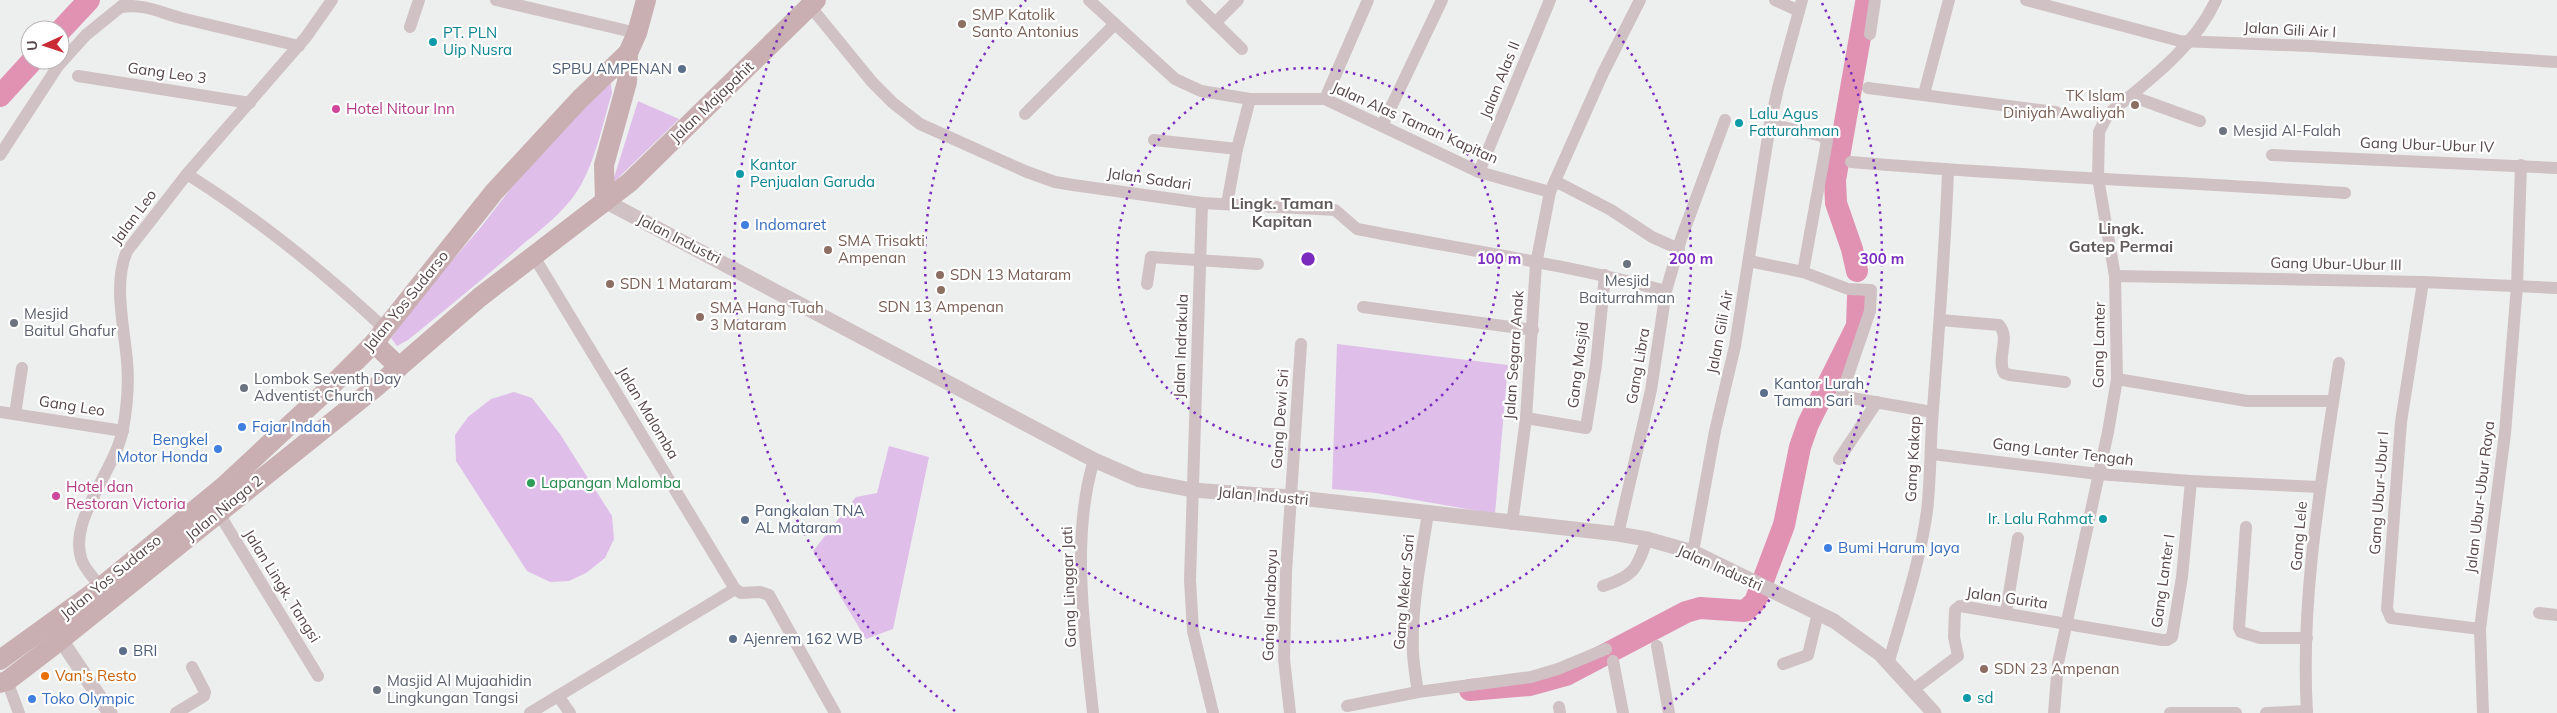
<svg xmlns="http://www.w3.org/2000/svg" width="2557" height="713" viewBox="0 0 2557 713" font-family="Mulish,sans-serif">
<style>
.green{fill:#dfbfe9}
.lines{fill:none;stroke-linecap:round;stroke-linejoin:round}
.river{stroke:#e191b2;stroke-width:22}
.minor{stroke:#d0c1c4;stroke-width:12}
.tertiary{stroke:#d0c1c4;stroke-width:15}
.primary{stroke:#c9afb2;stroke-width:20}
.ring{fill:none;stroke:#7b2cbf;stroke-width:2.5;stroke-dasharray:2.5 5}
.education-dot{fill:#8d6e63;stroke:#fff;stroke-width:2}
.culture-dot{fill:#0f9aa8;stroke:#fff;stroke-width:2}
.service-dot{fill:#5c6f8a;stroke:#fff;stroke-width:2}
.hotel-dot{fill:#d1479c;stroke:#fff;stroke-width:2}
.worship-dot{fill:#6b7280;stroke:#fff;stroke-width:2}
.shop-dot{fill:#3f7fe0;stroke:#fff;stroke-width:2}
.leisure-dot{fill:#2e9e5b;stroke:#fff;stroke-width:2}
.food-dot{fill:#e8710a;stroke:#fff;stroke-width:2}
.labels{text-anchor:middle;stroke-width:4.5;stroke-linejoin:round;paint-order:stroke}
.education-label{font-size:15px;fill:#785e54;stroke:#fff;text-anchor:start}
.street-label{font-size:15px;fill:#58474a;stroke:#fff}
.culture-label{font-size:15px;fill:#0d838f;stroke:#fff;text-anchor:start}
.service-label{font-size:15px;fill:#4e5e75;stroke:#fff;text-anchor:start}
.hotel-label{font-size:15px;fill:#b23c85;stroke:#fff;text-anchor:start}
.worship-label{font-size:15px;fill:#5b616d;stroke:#fff;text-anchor:start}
.shop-label{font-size:15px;fill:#366cbe;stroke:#fff;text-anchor:start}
.leisure-label{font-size:15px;fill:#27864d;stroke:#fff;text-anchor:start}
.food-label{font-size:15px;fill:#c56008;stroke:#fff;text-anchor:start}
.neighbourhood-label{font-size:16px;font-weight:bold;fill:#615a5b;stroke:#fff}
.centre{fill:#7b2cbf;stroke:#fff;stroke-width:2.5}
.ring-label{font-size:15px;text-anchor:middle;font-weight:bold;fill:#7b2cbf;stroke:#fff;stroke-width:4.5;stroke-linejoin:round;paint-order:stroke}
</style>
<rect width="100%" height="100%" fill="#edefee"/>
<g class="green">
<path d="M607,82L611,84L612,93C603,122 597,155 582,183C569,208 544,227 522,245C485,278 446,309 408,340L397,346L391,338L425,292L481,227L518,179Z"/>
<polygon points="638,101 679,119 612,184"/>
<polygon points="1337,344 1508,365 1495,514 1376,493 1332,489"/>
<polygon points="514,392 532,398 560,434 612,516 614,539 605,558 586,573 569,581 550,582 527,571 456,461 455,435 468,417 491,399"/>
<polygon points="889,446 929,457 893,629 866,639 813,551 856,497 877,493"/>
</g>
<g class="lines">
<g class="river">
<polyline points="60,31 89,0"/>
<polyline points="0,96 33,60"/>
<polyline points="1857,271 1852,249 1836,203 1835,180 1866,3"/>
<polyline points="1470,690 1530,685 1566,675 1686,612 1700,608 1745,611 1755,602 1784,525 1800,447 1808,424 1857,326 1858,297"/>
</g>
<g class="minor">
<polyline points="496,0 637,33"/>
<polyline points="1089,0 1175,79 1201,91 1250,99 1325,99 1479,172 1550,192"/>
<polyline points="1192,0 1242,49"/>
<polyline points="1775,0 1799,11"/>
<polyline points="2026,0 2180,41 2310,46 2557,62"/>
<path d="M810,6L872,82L893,103L920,124L1027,172L1055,182L1073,185L1202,203L1335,210L1357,229C1460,249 1565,264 1666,291"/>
<path d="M121,7C145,3 163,14 185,19C223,28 261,37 299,46"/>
<polyline points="1215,23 1238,0"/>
<polyline points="410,27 419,0"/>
<polyline points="1870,34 1875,0"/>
<polyline points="78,76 250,103"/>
<polyline points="1868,88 2056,112"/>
<polyline points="1924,94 1949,0"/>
<polyline points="2131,96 2200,121"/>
<polyline points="1325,99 1368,0"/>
<polyline points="1025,114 1115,24"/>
<polyline points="1770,124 1822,136 1827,141 1803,272"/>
<polyline points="1382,126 1442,0"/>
<polyline points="1154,140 1237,149"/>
<polyline points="0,155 58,66 86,35 129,0"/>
<polyline points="2272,155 2557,168"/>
<path d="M1851,162C2015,176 2180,182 2345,193"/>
<polyline points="1479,172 1550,0"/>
<path d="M187,174C258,219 323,271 385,329"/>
<polyline points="1555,181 1611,210 1652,237 1679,249"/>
<polyline points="1202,203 1190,580 1193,631 1213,713"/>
<polyline points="1227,204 1237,149 1250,99"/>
<polyline points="1749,261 1803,272 1848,289 1871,290 1870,311 1842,393 1846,397 1932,412"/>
<polyline points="2115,276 2423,282 2557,288"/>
<polyline points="2423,282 2401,422 2387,609 2391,618 2480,629"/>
<polyline points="1147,284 1151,257 1258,264"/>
<polyline points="1363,307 1533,330"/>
<path d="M1940,320L1999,325C2011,338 1996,358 2004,373L2010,375L2065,382"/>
<polyline points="2117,379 2247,401 2333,401"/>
<polyline points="0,412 123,431"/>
<polyline points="15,414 22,368"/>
<polyline points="1526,418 1586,428 1596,365 1605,275"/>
<polyline points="1932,454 2098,474 2191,481 2319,487"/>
<polyline points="1839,459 1877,402"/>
<polyline points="218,512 318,676"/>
<polyline points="1512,524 1526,418 1536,264 1550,192 1603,73 1640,0"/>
<polyline points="2246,527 2239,628 2241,632 2260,638 2307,638"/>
<polyline points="1618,534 1651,390 1666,291 1681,239 1725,120"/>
<polyline points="1693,552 1715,431 1735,346 1770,124 1778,88 1802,0"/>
<path d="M1603,586C1634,576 1637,569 1647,539"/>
<path d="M101,587C94,578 84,569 81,558C69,518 116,469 123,429C127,407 129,383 127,361C124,326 113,283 127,251L187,174L306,37L332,0"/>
<polyline points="735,589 741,593 760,592 769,595 835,713"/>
<polyline points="2006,612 2018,538"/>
<polyline points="2539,613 2557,615"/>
<polyline points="1657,646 1669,713"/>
<polyline points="1613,661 1623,713"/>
<path d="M1889,661C1903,612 1920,562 1927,511C1931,477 1930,443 1933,409C1939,330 1945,251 1948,171"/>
<polyline points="1783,664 1808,655 1818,613"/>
<polyline points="7,681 19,713"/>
<polyline points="1914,689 1958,656 1954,637 1955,610 1960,606 2162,640 2167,640 2172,637 2182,577 2191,481"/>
<polyline points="1418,692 1531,677 1558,669 1606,649"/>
<polyline points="558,696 570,713"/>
<path d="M1347,706L1418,692C1416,680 1414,667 1413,654C1411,607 1421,559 1428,513"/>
<polyline points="1559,707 1560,713"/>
<polyline points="176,713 204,696 205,692 192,667"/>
<polyline points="530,713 735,589 533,255"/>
<path d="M1093,713C1085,634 1070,537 1094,460"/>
<polyline points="1290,713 1284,659 1286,572 1301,344"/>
<path d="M2054,713L2058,663L2108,432L2117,379L2115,276L2098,178L2099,132L2106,118L2113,110C2151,79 2195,46 2216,0"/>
<polyline points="2170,713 2236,713"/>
<polyline points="2266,713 2307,711"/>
<path d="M2307,713C2300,596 2322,478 2339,363"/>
<polyline points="2483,713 2480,629 2505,433 2517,286 2521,165"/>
</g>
<g class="tertiary">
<polyline points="605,201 1094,460 1140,480 1192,490 1291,497 1618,534 1647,539 1693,552 1834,621 1880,654 1934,713"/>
<polyline points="61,640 110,713"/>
</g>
<g class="primary">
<polyline points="605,201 604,165 627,82 628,53 637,33 646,0"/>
<polyline points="374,343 399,367"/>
<polyline points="0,660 101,587 223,487 322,395 374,343 494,192 580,99 628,53"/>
<polyline points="0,683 7,681 54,645 376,387 480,297 630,182 816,0"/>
</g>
</g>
<g class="ring">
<circle cx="1308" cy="259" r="191"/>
<path d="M1590 0A383 383 0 1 1 1026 0"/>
<path d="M955 711A574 574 0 0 1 794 3M1822 3A574 574 0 0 1 1661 711"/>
</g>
<g class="education-dot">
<circle cx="962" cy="24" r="5"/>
<circle cx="2135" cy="105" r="5"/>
<circle cx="828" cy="250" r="5"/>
<circle cx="940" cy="275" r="5"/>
<circle cx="610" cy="284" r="5"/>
<circle cx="941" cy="290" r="5"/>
<circle cx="700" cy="317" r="5"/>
<circle cx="1984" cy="669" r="5"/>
</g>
<g class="culture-dot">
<circle cx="433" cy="42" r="5"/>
<circle cx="1739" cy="123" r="5"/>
<circle cx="740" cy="174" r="5"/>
<circle cx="2103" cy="519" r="5"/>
<circle cx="1967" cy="698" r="5"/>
</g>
<g class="service-dot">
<circle cx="682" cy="69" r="5"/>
<circle cx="1764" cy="393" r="5"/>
<circle cx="745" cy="520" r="5"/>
<circle cx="733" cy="639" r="5"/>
<circle cx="123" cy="651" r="5"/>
</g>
<g class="hotel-dot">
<circle cx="336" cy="109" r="5"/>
<circle cx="56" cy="496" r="5"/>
</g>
<g class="worship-dot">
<circle cx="2223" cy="131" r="5"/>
<circle cx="1627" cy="264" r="5"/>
<circle cx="14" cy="323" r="5"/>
<circle cx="244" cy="388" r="5"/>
<circle cx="377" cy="690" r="5"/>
</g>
<g class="shop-dot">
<circle cx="745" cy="225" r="5"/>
<circle cx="242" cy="427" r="5"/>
<circle cx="218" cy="449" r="5"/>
<circle cx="1828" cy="548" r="5"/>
<circle cx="32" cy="699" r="5"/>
</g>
<circle class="leisure-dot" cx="531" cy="483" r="5"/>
<circle class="food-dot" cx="45" cy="676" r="5"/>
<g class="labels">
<g class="education-label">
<text x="972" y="20">SMP Katolik<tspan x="972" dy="17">Santo Antonius</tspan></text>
<text x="2125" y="101" text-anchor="end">TK Islam<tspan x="2125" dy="17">Diniyah Awaliyah</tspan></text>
<text x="838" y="246">SMA Trisakti<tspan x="838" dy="17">Ampenan</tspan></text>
<text x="950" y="280">SDN 13 Mataram</text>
<text x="620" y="289">SDN 1 Mataram</text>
<text x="941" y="312" text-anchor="middle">SDN 13 Ampenan</text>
<text x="710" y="313">SMA Hang Tuah<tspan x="710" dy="17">3 Mataram</tspan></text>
<text x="1994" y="674">SDN 23 Ampenan</text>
</g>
<g class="street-label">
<text transform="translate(2290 30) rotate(3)" y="5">Jalan Gili Air I</text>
<text transform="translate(167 73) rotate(8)" y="5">Gang Leo 3</text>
<text transform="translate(1500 80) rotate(-68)" y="5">Jalan Alas II</text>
<text transform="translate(712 102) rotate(-44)" y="5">Jalan Majapahit</text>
<text transform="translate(1415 123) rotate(24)" y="5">Jalan Alas Taman Kapitan</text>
<text transform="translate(2427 145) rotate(2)" y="5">Gang Ubur-Ubur IV</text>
<text transform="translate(1149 179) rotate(8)" y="5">Jalan Sadari</text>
<text transform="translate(134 217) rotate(-53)" y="5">Jalan Leo</text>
<text transform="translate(679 239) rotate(27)" y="5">Jalan Industri</text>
<text transform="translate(2336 264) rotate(1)" y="5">Gang Ubur-Ubur III</text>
<text transform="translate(406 301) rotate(-51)" y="5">Jalan Yos Sudarso</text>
<text transform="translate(1720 332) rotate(-79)" y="5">Jalan Gili Air</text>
<text transform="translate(2099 345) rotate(-89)" y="5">Gang Lanter</text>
<text transform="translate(1181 346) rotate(-88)" y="5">Jalan Indrakula</text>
<text transform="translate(1514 355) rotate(-86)" y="5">Jalan Segara Anak</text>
<text transform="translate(1578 365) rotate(-83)" y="5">Gang Masjid</text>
<text transform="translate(1638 366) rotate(-80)" y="5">Gang Libra</text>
<text transform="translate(72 406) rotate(9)" y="5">Gang Leo</text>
<text transform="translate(648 413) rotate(59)" y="5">Jalan Malomba</text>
<text transform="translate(1280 419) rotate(-86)" y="5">Gang Dewi Sri</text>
<text transform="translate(2063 452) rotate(7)" y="5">Gang Lanter Tengah</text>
<text transform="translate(1913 459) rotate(-87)" y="5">Gang Kakap</text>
<text transform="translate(2379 493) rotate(-86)" y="5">Gang Ubur-Ubur I</text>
<text transform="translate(1263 496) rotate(5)" y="5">Jalan Industri</text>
<text transform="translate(2480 497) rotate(-83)" y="5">Jalan Ubur-Ubur Raya</text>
<text transform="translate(224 508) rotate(-39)" y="5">Jalan Niaga 2</text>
<text transform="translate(2299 536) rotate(-85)" y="5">Gang Lele</text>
<text transform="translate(1720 568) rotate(24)" y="5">Jalan Industri</text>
<text transform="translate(111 577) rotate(-39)" y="5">Jalan Yos Sudarso</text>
<text transform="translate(2163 581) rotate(-82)" y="5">Gang Lanter I</text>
<text transform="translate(282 586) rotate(58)" y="5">Jalan Lingk. Tangsi</text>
<text transform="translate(1069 587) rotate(-92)" y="5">Gang Linggar Jati</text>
<text transform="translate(1404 592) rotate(-85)" y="5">Gang Mekar Sari</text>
<text transform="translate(2007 598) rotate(8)" y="5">Jalan Gurita</text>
<text transform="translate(1270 605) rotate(-88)" y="5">Gang Indrabayu</text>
</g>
<g class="culture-label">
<text x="443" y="38">PT. PLN<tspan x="443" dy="17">Uip Nusra</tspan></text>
<text x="1749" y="119">Lalu Agus<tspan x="1749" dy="17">Fatturahman</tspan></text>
<text x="750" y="170">Kantor<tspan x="750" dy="17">Penjualan Garuda</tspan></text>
<text x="2093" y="524" text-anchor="end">Ir. Lalu Rahmat</text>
<text x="1977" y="703">sd</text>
</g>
<g class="service-label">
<text x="672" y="74" text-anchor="end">SPBU AMPENAN</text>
<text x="1774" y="389">Kantor Lurah<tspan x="1774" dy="17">Taman Sari</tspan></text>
<text x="755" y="516">Pangkalan TNA<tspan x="755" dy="17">AL Mataram</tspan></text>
<text x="743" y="644">Ajenrem 162 WB</text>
<text x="133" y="656">BRI</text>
</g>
<g class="hotel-label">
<text x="346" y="114">Hotel Nitour Inn</text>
<text x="66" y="492">Hotel dan<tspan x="66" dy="17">Restoran Victoria</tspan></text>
</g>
<g class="worship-label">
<text x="2233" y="136">Mesjid Al-Falah</text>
<text x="1627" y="286" text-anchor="middle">Mesjid<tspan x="1627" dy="17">Baiturrahman</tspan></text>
<text x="24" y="319">Mesjid<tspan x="24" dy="17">Baitul Ghafur</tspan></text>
<text x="254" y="384">Lombok Seventh Day<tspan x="254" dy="17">Adventist Church</tspan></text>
<text x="387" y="686">Masjid Al Mujaahidin<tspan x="387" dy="17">Lingkungan Tangsi</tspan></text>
</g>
<g class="shop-label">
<text x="755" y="230">Indomaret</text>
<text x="252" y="432">Fajar Indah</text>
<text x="208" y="445" text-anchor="end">Bengkel<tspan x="208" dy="17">Motor Honda</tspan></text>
<text x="1838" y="553">Bumi Harum Jaya</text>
<text x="42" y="704">Toko Olympic</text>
</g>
<g class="leisure-label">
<text x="541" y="488">Lapangan Malomba</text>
</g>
<g class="food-label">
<text x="55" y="681">Van's Resto</text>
</g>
<g class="neighbourhood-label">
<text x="1282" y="209">Lingk. Taman<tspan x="1282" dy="18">Kapitan</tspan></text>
<text x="2121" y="234">Lingk.<tspan x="2121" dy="18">Gatep Permai</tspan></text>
</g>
</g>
<circle cx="1308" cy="259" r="8" class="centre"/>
<g class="ring-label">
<text x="1499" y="264">100 m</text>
<text x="1691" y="264">200 m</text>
<text x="1882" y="264">300 m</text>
</g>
<g transform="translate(45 45) rotate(267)"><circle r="24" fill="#ffffff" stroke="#bcb5b7"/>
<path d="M0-4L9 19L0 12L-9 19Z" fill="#ca2c36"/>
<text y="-8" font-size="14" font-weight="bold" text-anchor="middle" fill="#58474a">U</text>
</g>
</svg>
